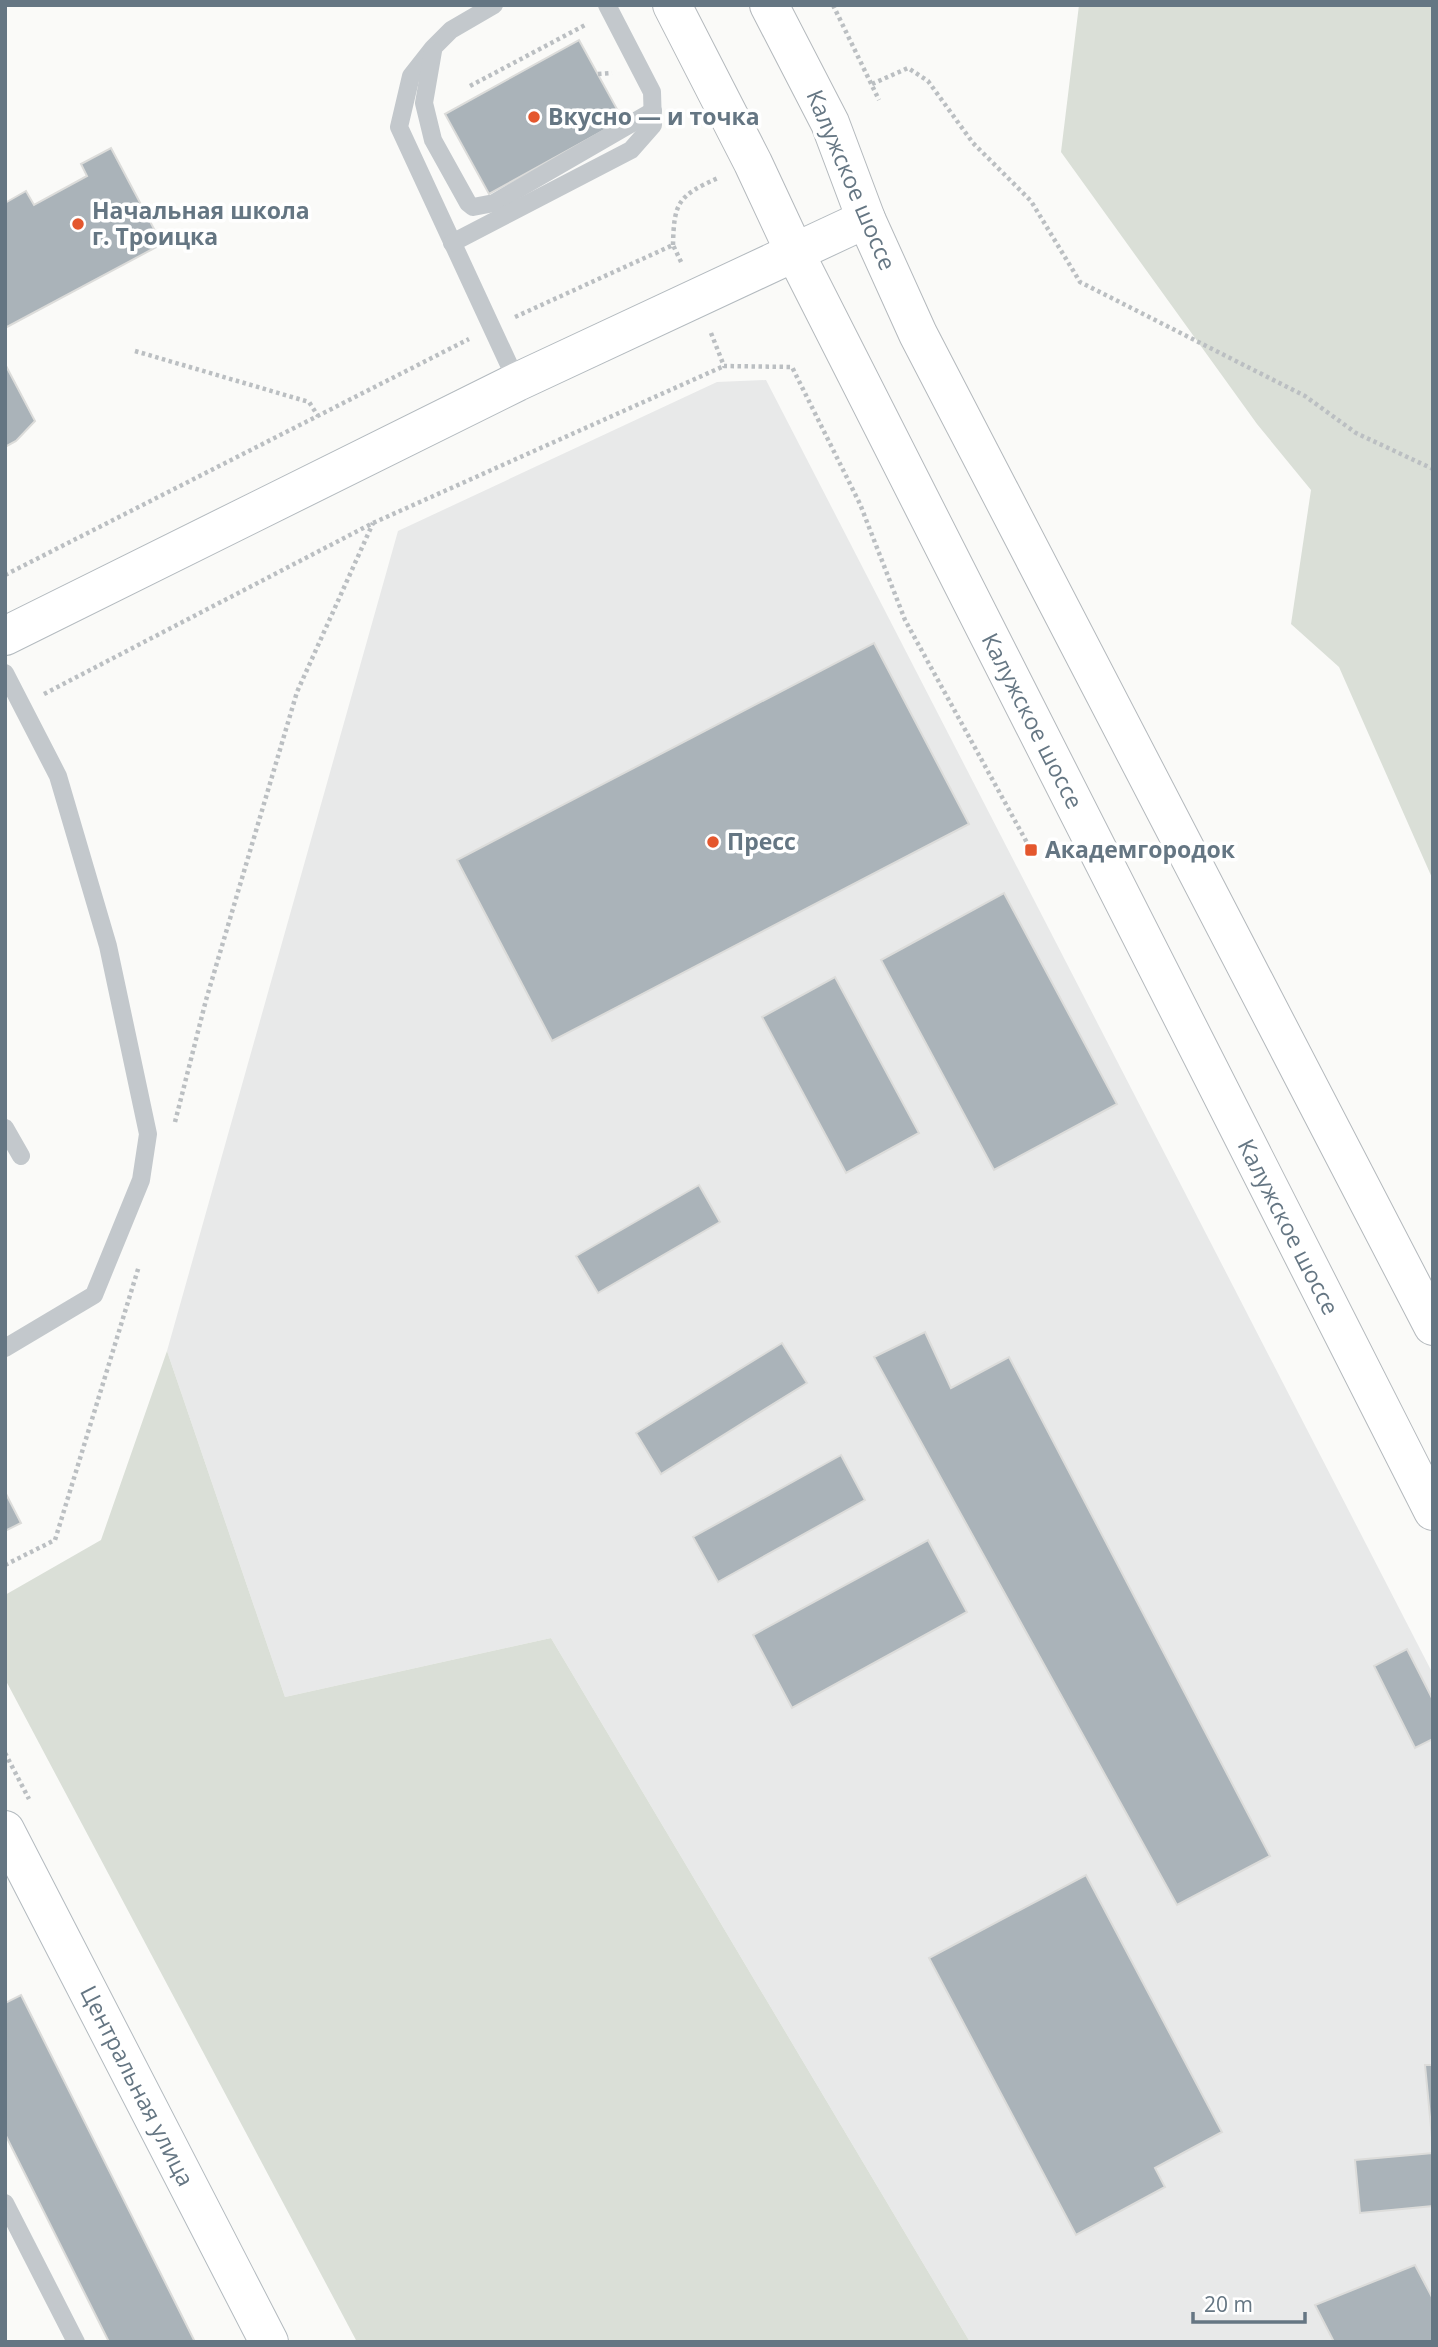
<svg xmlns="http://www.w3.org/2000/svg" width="1438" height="2347" viewBox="0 0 1438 2347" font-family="'Open Sans',sans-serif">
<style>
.built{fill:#e8e9e9}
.green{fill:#dadfd7}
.building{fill:#aab3b9;stroke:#dcdcda;stroke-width:2}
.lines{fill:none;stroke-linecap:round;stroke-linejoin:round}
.secondary-casing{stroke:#b3babf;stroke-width:40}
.highway-casing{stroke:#b4b9bd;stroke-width:40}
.path{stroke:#bbbfc2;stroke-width:4.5;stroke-dasharray:3.5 3.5;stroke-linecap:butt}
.lane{stroke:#c3c8cc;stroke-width:18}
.secondary{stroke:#fff;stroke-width:38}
.highway{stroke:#fff;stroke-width:38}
.poi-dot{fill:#e4572e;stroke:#fff;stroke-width:2.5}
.labels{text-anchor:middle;stroke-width:7;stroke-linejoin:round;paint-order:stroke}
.poi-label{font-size:23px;font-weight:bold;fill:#657683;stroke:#fff;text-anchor:start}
.street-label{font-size:23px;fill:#657683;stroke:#fff}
</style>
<rect width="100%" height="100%" fill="#fafaf8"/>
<polygon class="built" points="766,380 1433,1674 1433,2342 970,2342 551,1638 285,1697 167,1351 398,531 717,382"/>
<g class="green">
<polygon points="1079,5 1433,5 1433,880 1339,667 1291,624 1311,490 1257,424 1061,152"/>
<polygon points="167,1351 285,1697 551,1638 970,2342 357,2342 5,1679 5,1595 101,1540"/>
</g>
<g class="building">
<polygon points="579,40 623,120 489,194 445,114"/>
<polygon points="111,148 162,244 5,328 5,203 26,191 34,205 87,176 81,164"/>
<polygon points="5,364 35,421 16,441 5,447"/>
<polygon points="874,643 969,824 552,1041 457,860"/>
<polygon points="1004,893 1117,1104 994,1170 881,960"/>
<polygon points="835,977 919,1133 846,1173 762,1017"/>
<polygon points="699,1185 720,1222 598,1293 576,1256"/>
<polygon points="925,1332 951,1388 1009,1357 1270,1856 1177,1905 874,1357"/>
<polygon points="782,1343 807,1383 661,1474 636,1433"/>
<polygon points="841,1455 865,1500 718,1582 693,1537"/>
<polygon points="5,1492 21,1523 5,1531"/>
<polygon points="928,1540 967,1612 792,1708 753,1635"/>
<polygon points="1407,1649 1433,1700 1433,1739 1415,1748 1374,1666"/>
<polygon points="1086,1875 1222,2132 1155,2168 1165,2187 1076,2235 929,1958"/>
<polygon points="21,1995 195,2342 109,2342 5,2134 5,2003"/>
<polygon points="1425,2065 1433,2065 1433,2148"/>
<polygon points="1433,2153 1433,2206 1360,2213 1355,2160"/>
<polygon points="1415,2265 1433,2299 1433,2342 1334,2342 1315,2305"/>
</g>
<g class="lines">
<g class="secondary-casing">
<g id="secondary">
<polyline points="5,636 517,382 866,219"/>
<polyline points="5,1830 269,2342"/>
</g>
</g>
<g class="highway-casing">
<g id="highway">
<polyline points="672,5 753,163 795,253 1433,1511"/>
<polyline points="769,5 830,123 866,219 918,334 1433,1326"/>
</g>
</g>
<g class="path">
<polyline points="833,5 879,100"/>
<polyline points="598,74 612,73"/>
<polyline points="872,84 908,68 928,81 973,143 1031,201 1080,282 1305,396 1356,433 1433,469"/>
<polyline points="470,86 587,24"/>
<path d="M673,245C674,202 678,196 718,178"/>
<polyline points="515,317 673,245 682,264"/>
<polyline points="711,333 724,366 792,367 860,504 905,620 1031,850"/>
<polyline points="135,351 309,402 318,416"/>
<polyline points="5,575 469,339"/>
<polyline points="44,694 373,523 724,366"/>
<polyline points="175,1122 206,1000 297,692 373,523"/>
<polyline points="5,1565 55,1540 139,1266"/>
<polyline points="5,1753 29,1799"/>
</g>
<g class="lane">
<polyline points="494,5 451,30 433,48 411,76 399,127 517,382"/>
<polyline points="433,51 424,103 433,140 468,203 473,207 494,203 653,111"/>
<polyline points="452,243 631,150 653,125 652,92 607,5"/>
<polyline points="5,673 58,776 108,946 148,1134 141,1180 94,1295 5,1348"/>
<polyline points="5,1128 21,1156"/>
<polyline points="5,2203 76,2342"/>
</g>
<use href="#secondary" class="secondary"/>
<use href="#highway" class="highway"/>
</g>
<g class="poi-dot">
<circle cx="534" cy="117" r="7"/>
<circle cx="78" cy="224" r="7"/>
<circle cx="713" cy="842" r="7"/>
<rect x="1024" y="843" width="14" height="14" rx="3.5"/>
</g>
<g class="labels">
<g class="poi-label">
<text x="548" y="125">Вкусно — и точка</text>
<text x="92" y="219">Начальная школа<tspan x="92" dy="26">г. Троицка</tspan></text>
<text x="727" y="850">Пресс</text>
<text x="1045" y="858">Академгородок</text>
</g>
<g class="street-label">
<text transform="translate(851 180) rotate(67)" y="8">Калужское шоссе</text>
<text transform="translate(1032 721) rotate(63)" y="8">Калужское шоссе</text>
<text transform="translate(1288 1227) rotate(63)" y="8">Калужское шоссе</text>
<text transform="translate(137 2086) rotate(63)" y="8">Центральная улица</text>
</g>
</g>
<rect width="1438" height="2347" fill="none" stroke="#657683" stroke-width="14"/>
<path d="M1193 2312v10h112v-10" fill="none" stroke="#657683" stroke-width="3.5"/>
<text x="1204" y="2312" font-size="21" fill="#657683" stroke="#ffffff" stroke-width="5" paint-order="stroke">20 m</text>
</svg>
